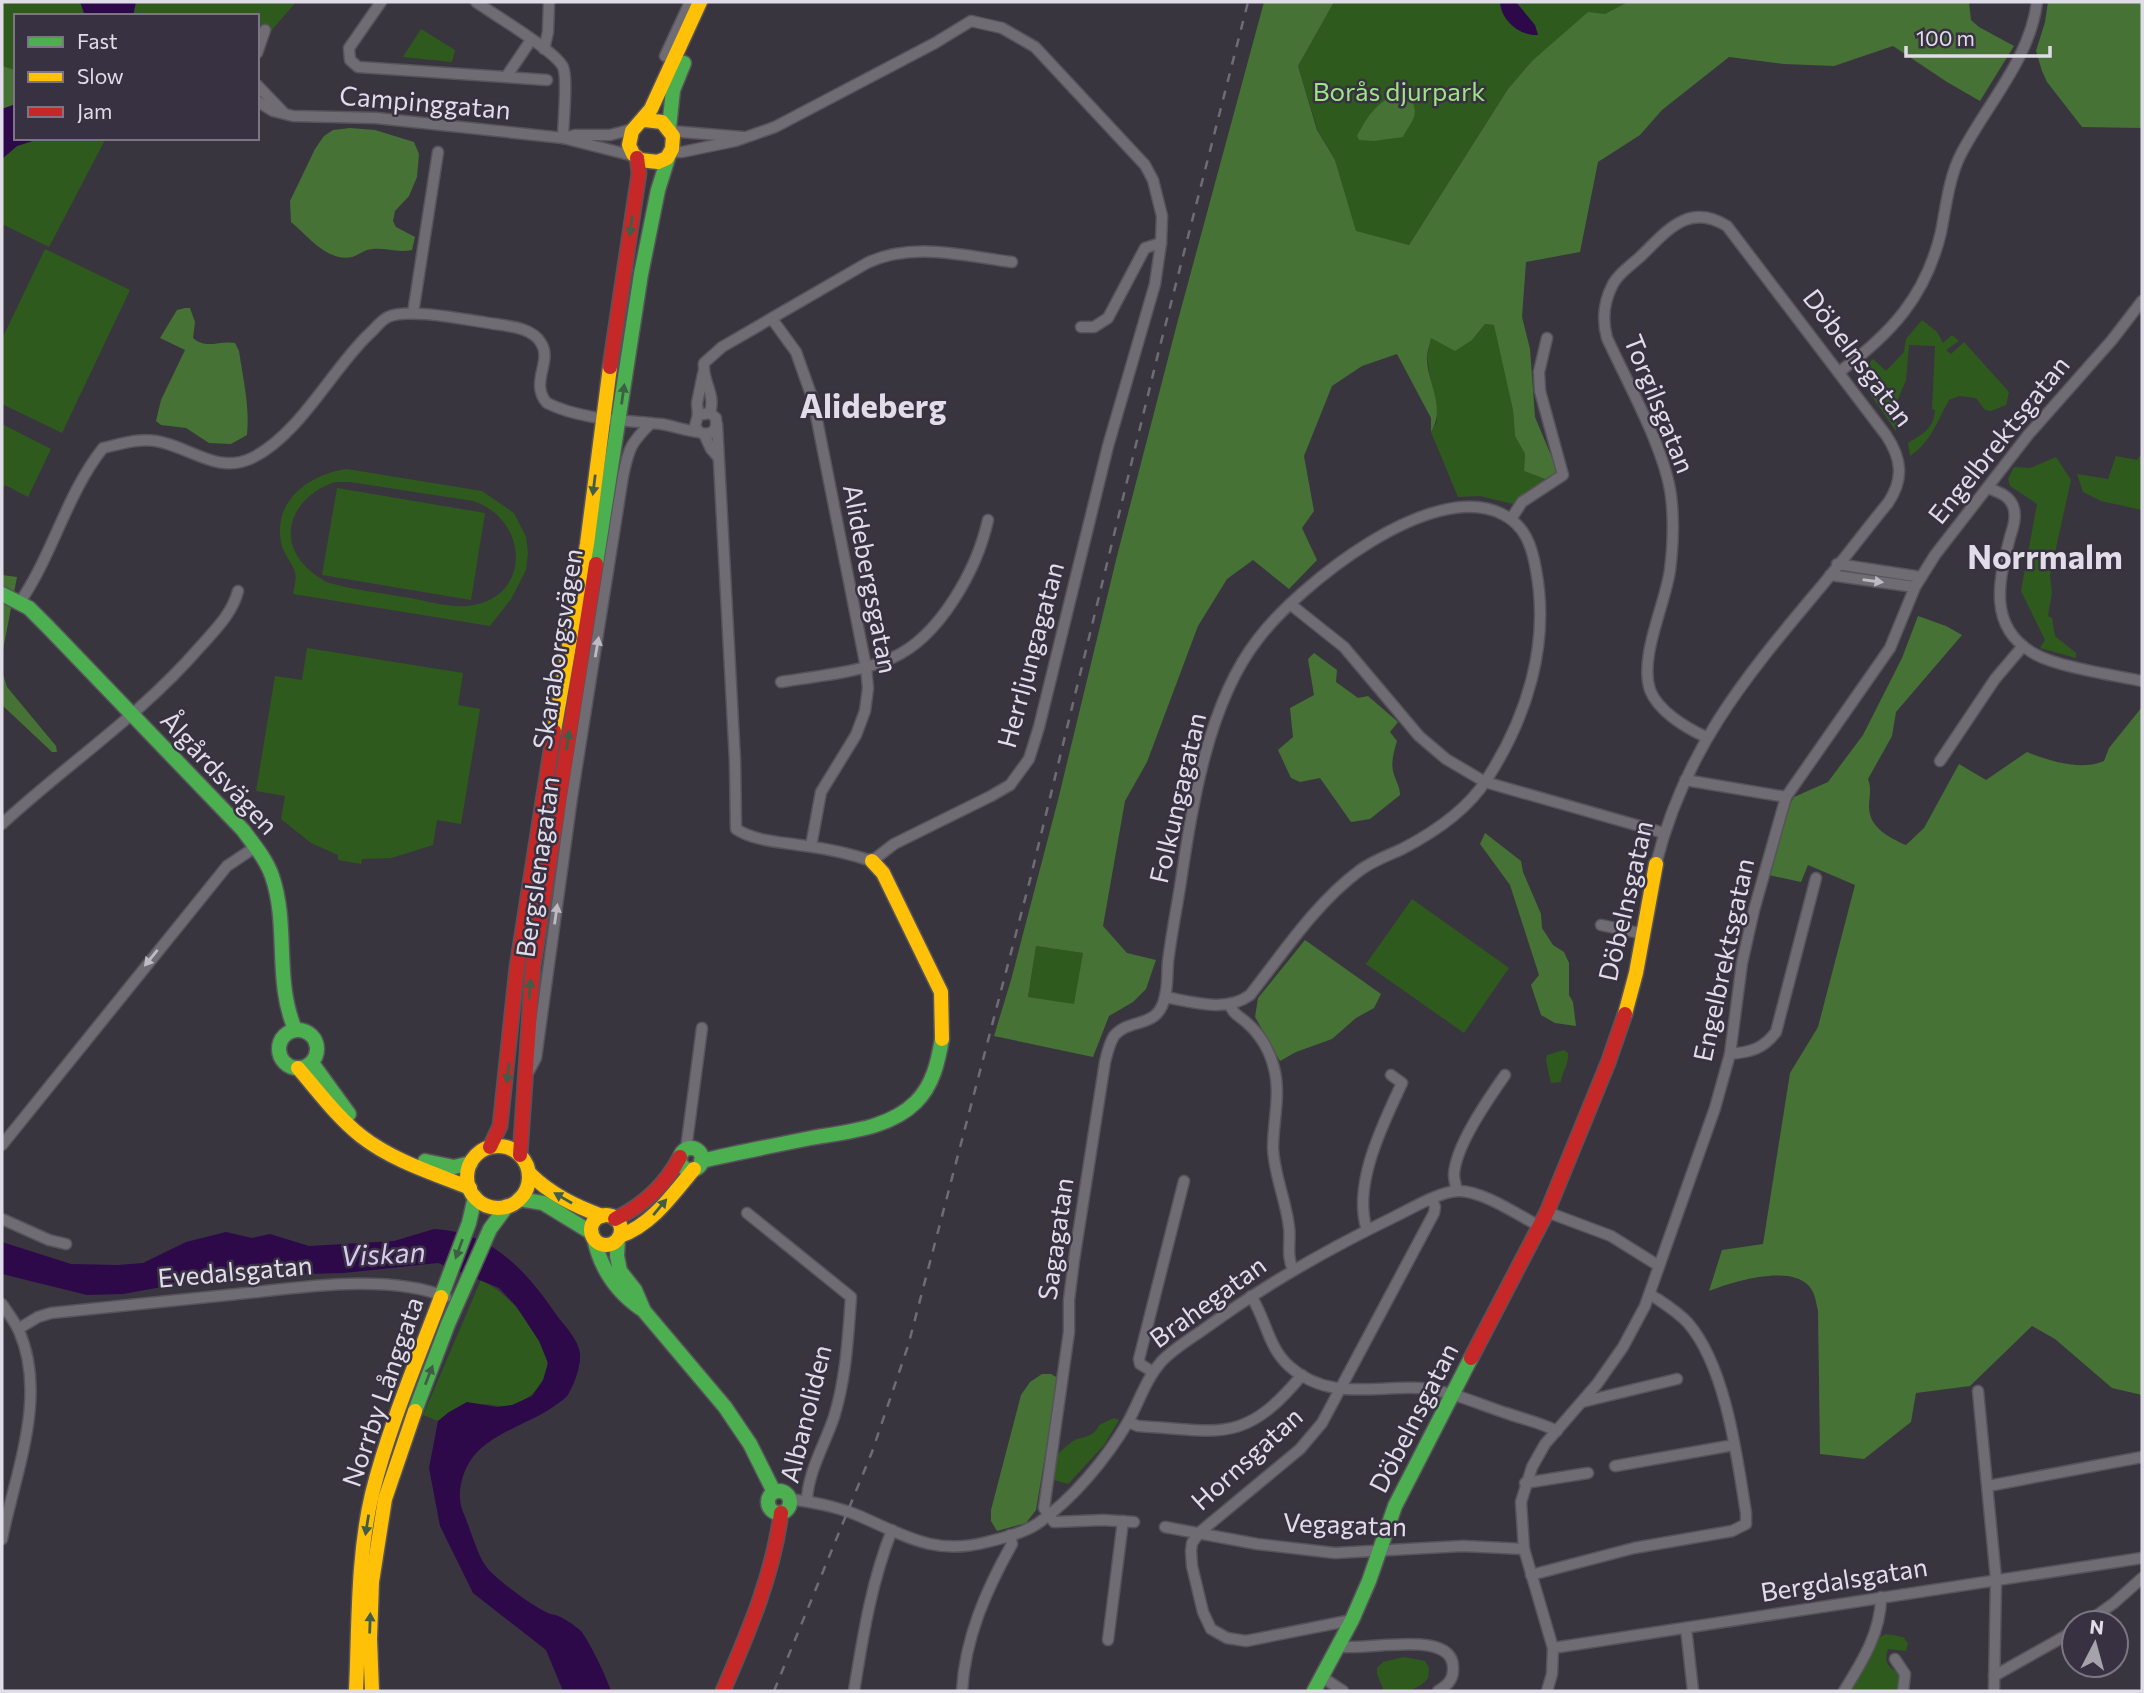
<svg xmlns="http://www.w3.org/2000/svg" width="2144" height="1693" viewBox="0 0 2144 1693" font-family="Commissioner,sans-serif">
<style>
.green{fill:#2f5a1d;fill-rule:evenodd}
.forest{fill:#467235;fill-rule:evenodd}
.water{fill:#2d094a}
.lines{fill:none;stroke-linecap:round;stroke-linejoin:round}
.street-casing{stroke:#57535b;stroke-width:13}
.fast-casing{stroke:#57535b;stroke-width:17}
.slow-casing{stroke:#57535b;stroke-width:17}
.jam-casing{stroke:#57535b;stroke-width:17}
.street{stroke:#6f6c74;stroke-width:10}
.fast{stroke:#4caf50;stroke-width:14}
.slow{stroke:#ffc107;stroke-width:14}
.jam{stroke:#c62828;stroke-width:14}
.rail{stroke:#6f6c74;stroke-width:2.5;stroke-dasharray:9 9;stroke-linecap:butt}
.oneway{fill:#3f5d47}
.oneway2{fill:#bfbbc5}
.labels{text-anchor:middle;stroke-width:5;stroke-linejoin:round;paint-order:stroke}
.park-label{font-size:26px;fill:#9de483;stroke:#383142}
.street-label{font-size:26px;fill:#e1dde8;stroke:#383142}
.water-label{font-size:28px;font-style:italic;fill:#d9c9f2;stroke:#383142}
.district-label{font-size:33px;font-weight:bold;fill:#e1dde8;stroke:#383142}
</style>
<rect width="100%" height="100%" fill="#39353e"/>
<g class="green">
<polygon points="2,2 296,2 271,31 257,29 257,16 16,16 16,70 2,66"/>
<polygon points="1334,2 1642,2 1628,2 1532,61 1508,89 1409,245 1356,232 1335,160 1318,131 1298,66"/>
<polygon points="421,29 455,50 452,62 403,57"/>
<polygon points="42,138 106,138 49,247 2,224 2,159 17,146"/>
<polygon points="45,249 130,290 62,433 2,404 2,339"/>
<path d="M1922,320L1937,332L1943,343L1952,335L1959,341L1946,350L1951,354L1964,342L2009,392L2006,405L1991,411L1985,410L1976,398L1959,396L1949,400C1937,421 1931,442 1910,456L1908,443C1923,434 1934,428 1935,410L1932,409L1935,346L1909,345L1906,380L1898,399L1896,431L1861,381L1862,371L1873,359L1886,371L1904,352L1906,339Z"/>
<polygon points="1485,324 1495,325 1513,410 1515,436 1525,454 1524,471 1545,479 1513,504 1480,496 1458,497 1431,432 1437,422 1427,357 1431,337 1472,340"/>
<polygon points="2,424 51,449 28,497 5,485 2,490"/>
<polygon points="2142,453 2142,510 2101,501 2083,492 2077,474 2108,479 2116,456 2137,460"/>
<polygon points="2056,457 2071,480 2050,575 2052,593 2048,616 2052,618 2055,636 2076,653 2076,658 2040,648 2045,640 2021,591 2037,504 2010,486 2008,479 2014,467 2030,468"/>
<path d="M347,469L482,491L514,513L526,537L528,553L526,570L511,599L490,626L293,594C294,588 297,578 295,572C292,562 283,554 281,542C273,500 310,474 347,469ZM336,482H350L473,501C528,519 532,594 474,605C454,609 430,602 410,598C382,593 353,590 326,582C315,575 305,568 298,557C277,524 305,490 336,482Z"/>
<polygon points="337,488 485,513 471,600 322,575"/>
<polygon points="307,648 463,673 458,705 480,709 461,824 437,820 433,845 391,858 362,859 361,864 338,860 338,855 311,843 281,819 285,796 256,791 275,676 302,680"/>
<polygon points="1412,899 1509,968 1464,1033 1366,964"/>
<polygon points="1036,946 1083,953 1075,1005 1028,997"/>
<path d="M1564,1050L1568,1053C1569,1065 1562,1071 1561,1082L1551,1083L1546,1061L1547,1055Z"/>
<path d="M481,1280C507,1293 525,1315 539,1341C542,1347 546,1355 547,1361C551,1382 528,1402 509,1406C499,1407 492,1404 483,1404C466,1405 450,1411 438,1421L423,1415Z"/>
<path d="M1114,1418L1119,1420L1104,1445L1068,1484L1054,1480L1056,1455C1062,1451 1069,1443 1075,1440C1085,1436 1094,1437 1099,1425Z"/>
<path d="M1886,1634L1903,1637L1908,1643L1906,1651L1888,1649C1883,1664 1889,1666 1900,1675L1897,1691H1851L1878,1638Z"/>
<path d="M1404,1657L1425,1661L1429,1668L1428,1678C1417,1693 1401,1691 1384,1691L1377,1674V1668L1383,1662Z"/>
</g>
<g class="forest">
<path d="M1264,2H1334L1298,66L1317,130L1335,160L1356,231L1409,245L1508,89L1532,61L1588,12L1605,14L1628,2H1969L1971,20L1979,27L2014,46L1980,101L1947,82L1893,46L1834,66L1784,64L1729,57L1662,110L1640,135L1598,162L1580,252L1526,262L1522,317L1530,349L1535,417L1558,472L1545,479L1524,471L1525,454L1515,436L1513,410L1494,325L1485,324L1472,340L1455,351L1431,338C1430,343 1428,349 1427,355C1425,379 1447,406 1431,432V418L1397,354L1362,366L1332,386L1304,456L1314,511L1302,528L1317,560L1289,589L1253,560L1227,579L1198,626L1147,762L1125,801L1103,926L1127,953L1156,960L1146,989L1133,1002L1109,1016L1093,1057L994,1036L1011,980L1058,800L1117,556L1178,320ZM1036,946L1083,953L1074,1004L1028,997Z"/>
<polygon points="2048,2 2142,2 2142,128 2082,127 2047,82 2042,71 2036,51 2045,22"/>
<polygon points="2,66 16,70 16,104 2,109"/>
<path d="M1402,92L1409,93C1420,117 1414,116 1403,137L1374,141L1359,140L1357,136C1369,113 1378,101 1402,92Z"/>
<path d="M350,128L375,130L414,142L419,154L417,177L409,196L395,211L393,221L396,227L415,237L412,250C398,253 386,248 373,249C365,249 359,255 352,257C327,262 308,236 291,222L290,201L315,149L324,136L333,130Z"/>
<path d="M185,308H190L195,322L193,338C207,350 219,340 235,343L239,351C243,379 250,407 247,435L231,444L209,443L186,428L161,425L156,421L161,400L185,350L160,338L177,310Z"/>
<polygon points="2,575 17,577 2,655"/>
<path d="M1918,616L1946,626L1962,635L1896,712L1892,736L1868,779C1872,789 1869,796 1869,807C1869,827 1889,838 1906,845L1924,828L1959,764L1986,780L2027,752C2049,761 2081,771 2104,761L2109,748L2142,707V1395L2112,1388L2055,1339L2032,1326L1970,1386L1916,1393L1911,1422L1864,1459L1820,1454L1818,1311C1816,1302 1815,1293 1809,1286C1789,1264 1732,1282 1709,1291L1722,1250L1763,1244L1790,1073L1818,1027L1855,885L1808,865L1801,882L1768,875L1789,806L1794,797L1828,782L1863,735L1902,658Z"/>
<path d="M1314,653L1337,670L1336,682L1358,698L1368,696L1398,722L1390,732L1397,741C1394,751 1391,761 1393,771C1395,780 1400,786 1400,795L1370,819L1351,822L1320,778L1300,782L1291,778L1278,750L1293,737L1290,708L1314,695L1308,659Z"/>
<polygon points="2,671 7,687 56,746 57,752 52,752 2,705"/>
<polygon points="1485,833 1521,861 1523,872 1541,914 1542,928 1553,945 1564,952 1569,963 1569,995 1573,1002 1576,1026 1555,1023 1541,1015 1531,985 1539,975 1510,885 1480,844"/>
<polygon points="1305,940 1381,994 1374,1008 1356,1018 1332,1039 1296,1052 1280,1061 1255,1017 1258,998"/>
<polygon points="1042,1374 1051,1374 1058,1378 1036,1510 1026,1523 997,1531 991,1521 991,1510 1021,1395 1030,1382"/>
</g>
<g class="water">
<polygon points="80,2 136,2 133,16 85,16"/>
<path d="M1500,2H1516L1535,25L1538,35C1519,36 1501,20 1500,2Z"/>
<polygon points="16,104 16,138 42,138 17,146 2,159 2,109"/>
<path d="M434,1229C493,1232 527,1272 558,1317C566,1327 578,1340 580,1353C581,1366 575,1382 569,1393C566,1399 558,1403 553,1407C519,1430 473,1436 462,1480C459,1490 459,1502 463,1512C470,1527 477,1556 488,1569C500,1582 532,1606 548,1613C551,1615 555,1614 558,1616C564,1618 575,1626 580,1630C589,1640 607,1678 611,1691H563L546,1650L473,1593L440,1526L429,1468L438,1421L449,1412L467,1402L497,1407L512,1405L532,1396L543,1380L548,1363L539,1341L516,1306L499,1288L438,1263L344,1273L307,1274L283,1265L240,1268L189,1275L167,1286L123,1294L87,1295L2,1274V1242L71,1264L118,1265L143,1263L186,1242L226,1232L252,1238L270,1234L309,1246L394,1241Z"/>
</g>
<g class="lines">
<g class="street-casing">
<g id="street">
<polyline points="381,2 349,48 350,60 358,67 506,77 531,40"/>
<path d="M476,2C493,14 556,51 563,67C568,78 563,124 563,138"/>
<polyline points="544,49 548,32 549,2"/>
<polyline points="257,53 265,30"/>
<polyline points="665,56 690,2"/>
<polyline points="506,77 547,80"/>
<polyline points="257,85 284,113"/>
<polyline points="257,101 273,111 293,116 376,118 563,138 634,156"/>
<polyline points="670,131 743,137"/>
<polyline points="564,138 575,135 610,135 633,129"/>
<path d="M671,152H682L735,141L775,127L935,43L971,21L1002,28L1035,47L1145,165L1153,180L1162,216L1161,243L1155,284L1108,446L1039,727L1029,759L1010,785L991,796L894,844L872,861C851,854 829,849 806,846C784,842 756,842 736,829L735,761L717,424"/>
<polyline points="413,313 438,152"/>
<polyline points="772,319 796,352 813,400 866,667 868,688 865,711 856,735 821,792 811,846"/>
<polyline points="1081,327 1094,327 1108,318 1145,248 1161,243"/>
<path d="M1839,372C1891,334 1926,296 1941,232C1946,207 1949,177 1961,154C1987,104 2030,59 2037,2"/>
<path d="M710,413C716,393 702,382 704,363L722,347L867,263C912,241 965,256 1012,262"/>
<polyline points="698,415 697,403 703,374"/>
<polyline points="704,434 711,433 716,428 716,418 710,413 698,415 695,426 699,432 704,434 711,449 718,457"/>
<path d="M1988,488C1998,492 2009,495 2013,506C2017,516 2013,528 2010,537C1999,580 1987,626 2033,653C2057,667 2113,675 2142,681"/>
<polyline points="1511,519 1522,502 1563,475 1540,391 1539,372 1547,338"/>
<polyline points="1837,564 1921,577"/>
<polyline points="1830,575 1915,587"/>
<path d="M20,602C53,554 67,493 103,448C121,444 138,438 156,441C189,446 217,475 252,458C299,435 331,371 368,335C374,330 381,320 388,317C407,308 461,319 483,322C501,326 531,325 541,343C553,361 529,383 547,403C581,420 624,420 661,424C674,426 686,431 699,432"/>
<polyline points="1290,604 1344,647 1419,736 1446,759 1485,782 1664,833"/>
<path d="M781,682C817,676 858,673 892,658C940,637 977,569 988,520"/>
<polyline points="1940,761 1995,679 2023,646"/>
<polyline points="1685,780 1786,797"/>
<path d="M2,824C67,764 141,715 199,648C215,630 232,614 238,591"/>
<path d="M1656,864C1684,752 1742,681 1814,595C1840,565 1863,533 1888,503C1904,479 1902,459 1886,435L1727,226C1688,202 1667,231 1640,257C1631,265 1618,274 1613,284C1604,301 1602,320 1607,338C1627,382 1665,449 1671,496C1674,520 1673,546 1670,570C1665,605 1639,657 1650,690C1658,711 1686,728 1706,737"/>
<polyline points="1601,925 1644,934"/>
<path d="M1230,1004C1232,1014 1240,1016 1247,1023C1260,1034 1270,1051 1274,1068C1281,1094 1273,1121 1273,1148C1274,1175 1286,1200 1289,1227C1291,1241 1286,1256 1293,1269"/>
<path d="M1730,1054C1751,1052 1763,1049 1776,1032L1816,878"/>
<path d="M529,1071L536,1058L572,797L623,476C629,447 631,443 651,423"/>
<polyline points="2,1145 227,866 257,846"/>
<polyline points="686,1149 702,1028"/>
<path d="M1457,1191C1456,1186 1454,1180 1454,1175C1455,1146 1489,1098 1505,1075"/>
<polyline points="1547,1212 1611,1236 1659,1266"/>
<path d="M747,1213L851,1297C848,1338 846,1378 834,1417C825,1444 808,1472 807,1500"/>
<polyline points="2,1219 49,1240 66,1244"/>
<path d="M1367,1230C1352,1185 1383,1124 1402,1083L1391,1075"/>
<path d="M1251,1296C1266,1319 1268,1347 1289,1366C1328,1401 1373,1386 1419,1388C1449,1390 1478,1404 1506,1413C1523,1419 1541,1423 1557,1431"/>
<path d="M2,1304C8,1313 15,1322 19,1331C48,1397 15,1473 2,1539"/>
<path d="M18,1329L38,1317L51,1313C110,1307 169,1301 228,1295C291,1289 386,1272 446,1297"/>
<polyline points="1153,1372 1140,1364 1139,1359 1184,1181"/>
<polyline points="1978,1391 1996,1579 1994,1691"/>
<polyline points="1582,1402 1677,1379"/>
<path d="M1128,1422L1138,1426C1220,1431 1244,1445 1302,1375"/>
<polyline points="1615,1466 1734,1445"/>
<polyline points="1525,1483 1588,1473"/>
<polyline points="1988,1486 2142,1457"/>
<path d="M790,1499C813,1502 835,1506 857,1515C904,1535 934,1556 987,1542C1003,1538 1023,1533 1037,1524C1073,1499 1106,1459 1128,1422C1139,1402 1146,1379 1161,1362C1174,1348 1192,1338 1207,1327C1266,1284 1328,1249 1394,1217C1413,1208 1436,1193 1457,1191C1482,1190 1518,1215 1539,1226"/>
<path d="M1134,1522L1103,1520L1054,1522L1044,1508L1069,1332V1300L1074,1260L1105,1062C1107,1054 1109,1044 1114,1036C1129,1017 1159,1030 1165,996C1168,985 1167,973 1168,962C1171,937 1176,912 1180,887C1192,808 1207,704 1258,639C1299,585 1432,478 1502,514C1525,525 1532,546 1536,570C1550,644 1527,717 1487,779C1468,809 1433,833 1402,849C1387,856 1372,861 1359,871C1316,903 1283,953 1250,995C1226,1013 1193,1002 1165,997"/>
<polyline points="1165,1527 1257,1544 1335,1553 1463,1546 1524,1549"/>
<path d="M1531,1575L1634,1548L1732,1531L1746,1524V1513C1737,1457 1726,1367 1688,1323C1677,1311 1663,1303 1650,1294"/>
<polyline points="1352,1620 1246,1641 1227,1638 1211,1629 1203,1612 1192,1566 1191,1551 1192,1543 1200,1532 1300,1449 1322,1423 1434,1213 1435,1207 1432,1199"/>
<polyline points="2086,1623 2114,1603 2142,1578"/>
<polyline points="1686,1628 1693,1691"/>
<polyline points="1108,1640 1123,1521"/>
<path d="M1338,1646C1362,1653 1456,1626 1453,1670C1453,1681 1446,1686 1438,1691"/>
<polyline points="1553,1648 2142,1558"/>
<polyline points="1895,1659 1905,1674 1903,1691"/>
<polyline points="1994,1676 2074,1631"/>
<polyline points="1322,1677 1343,1691"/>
<path d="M854,1691C863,1636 871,1583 892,1530"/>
<path d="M962,1691C965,1638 986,1590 1012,1544L1010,1535"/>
<polyline points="1547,1691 1552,1674 1553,1648 1524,1549 1521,1502 1532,1467 1545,1444 1597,1384 1623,1347 1645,1306 1715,1108 1730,1054 1742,963 1754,910 1786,797 1890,648 1915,587 1935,555 2028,435 2112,340 2142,301"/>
<path d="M1844,1691C1862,1662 1881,1632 1881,1597"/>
</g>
</g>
<g class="fast-casing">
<g id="fast">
<polyline points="669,128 673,90 684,63"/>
<polyline points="596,564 641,274 658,190 669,155"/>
<path d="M2,594L29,608L48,627L243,830C254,845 266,859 272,876C289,925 274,981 295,1029"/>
<circle cx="298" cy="1049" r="19"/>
<polyline points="312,1063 349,1114"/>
<circle cx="691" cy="1159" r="11"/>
<polyline points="425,1161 454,1167 471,1163"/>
<path d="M701,1161C736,1153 771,1146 806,1139C842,1132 888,1130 916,1102C933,1085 938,1062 942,1039"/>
<polyline points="519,1199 543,1203 592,1233"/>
<path d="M594,1238C600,1267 616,1291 640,1308"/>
<polyline points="618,1239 617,1256 620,1271 635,1290 644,1311 725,1407 750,1444 774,1492"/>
<polyline points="441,1297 469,1223 475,1197"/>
<polyline points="415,1411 448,1324 490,1229 507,1206"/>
<circle cx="779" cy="1502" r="11"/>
<polyline points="1314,1691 1352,1620 1369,1581 1395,1506 1471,1358"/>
</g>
</g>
<g class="slow-casing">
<g id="slow">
<polyline points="645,120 662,122 673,136 672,149 667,158 658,162 640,160 633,154 629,145 632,131 651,109 700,2"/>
<polyline points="554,731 587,544 610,367"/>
<polyline points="872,861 883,873 941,992 942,1039"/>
<polyline points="1625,1014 1636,973 1656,864"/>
<path d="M298,1068C318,1091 337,1117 361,1136C393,1161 433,1173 470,1188"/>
<circle cx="498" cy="1177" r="31"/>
<path d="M529,1173C550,1194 575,1206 602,1216"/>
<circle cx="606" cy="1230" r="15"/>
<path d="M620,1236C652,1225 673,1194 694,1169"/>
<path d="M356,1691C359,1625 357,1558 372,1494C389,1426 417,1361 441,1297"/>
<polyline points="372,1691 370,1639 372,1582 385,1499 415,1411"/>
</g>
</g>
<g class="jam-casing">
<g id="jam">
<polyline points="610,367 639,173 637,158"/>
<polyline points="490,1147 500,1126 517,967 554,731"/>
<polyline points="520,1155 533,966 596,564"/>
<path d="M615,1219C644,1205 665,1186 680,1157"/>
<polyline points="1471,1358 1547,1212 1608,1063 1625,1014"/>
<path d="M723,1691C748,1633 773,1576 781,1513"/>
</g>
</g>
<use href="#street" class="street"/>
<use href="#fast" class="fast"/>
<use href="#slow" class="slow"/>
<use href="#jam" class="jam"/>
<polyline class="rail" points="774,1691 872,1452 908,1346 1030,880 1157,358 1248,2"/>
</g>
<defs><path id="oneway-solid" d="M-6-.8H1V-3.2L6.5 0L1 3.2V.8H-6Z" transform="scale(1.75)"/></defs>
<g class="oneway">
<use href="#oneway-solid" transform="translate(631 226) rotate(98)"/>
<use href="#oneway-solid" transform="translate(623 394) rotate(-82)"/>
<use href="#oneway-solid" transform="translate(594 485) rotate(97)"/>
<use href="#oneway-solid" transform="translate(568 740) rotate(-81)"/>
<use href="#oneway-solid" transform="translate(530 989) rotate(-85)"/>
<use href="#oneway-solid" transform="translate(508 1073) rotate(97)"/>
<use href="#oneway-solid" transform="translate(563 1198) rotate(-150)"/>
<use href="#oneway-solid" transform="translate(660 1207) rotate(-50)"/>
<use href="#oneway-solid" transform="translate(459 1249) rotate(110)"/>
<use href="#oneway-solid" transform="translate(429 1375) rotate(-69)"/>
<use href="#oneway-solid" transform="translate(367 1525) rotate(99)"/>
<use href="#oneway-solid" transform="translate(370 1623) rotate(-88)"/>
</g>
<g class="oneway2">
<use href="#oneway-solid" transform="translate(1873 581) rotate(8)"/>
<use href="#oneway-solid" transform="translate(597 647) rotate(-80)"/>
<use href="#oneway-solid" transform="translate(556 914) rotate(-82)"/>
<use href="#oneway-solid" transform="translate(151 958) rotate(129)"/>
</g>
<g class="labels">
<g class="park-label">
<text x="1399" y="101">Borås djurpark</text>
</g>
<g class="street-label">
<text transform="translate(425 103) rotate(5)" y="9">Campinggatan</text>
<text transform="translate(1858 358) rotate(53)" y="9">Döbelnsgatan</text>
<text transform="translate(1659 404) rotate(68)" y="9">Torgilsgatan</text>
<text transform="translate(1999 440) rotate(-51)" y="9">Engelbrektsgatan</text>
<text transform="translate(870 579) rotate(79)" y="9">Alidebergsgatan</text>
<text transform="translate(558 649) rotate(-81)" y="9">Skaraborgsvägen</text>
<text transform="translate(1031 655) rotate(-75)" y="9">Herrljungagatan</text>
<text transform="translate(219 773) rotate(47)" y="9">Ålgårdsvägen</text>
<text transform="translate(1178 798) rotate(-77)" y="9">Folkungagatan</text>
<text transform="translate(538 867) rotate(-82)" y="9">Bergslenagatan</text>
<text transform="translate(1626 901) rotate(-77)" y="9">Döbelnsgatan</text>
<text transform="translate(1724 960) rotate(-78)" y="9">Engelbrektsgatan</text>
<text transform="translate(1056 1239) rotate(-82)" y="9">Sagagatan</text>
<text transform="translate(235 1272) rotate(-5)" y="9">Evedalsgatan</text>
<text transform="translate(1208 1302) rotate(-36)" y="9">Brahegatan</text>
<text transform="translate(383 1392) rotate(-71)" y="9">Norrby Långgata</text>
<text transform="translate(806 1414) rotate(-76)" y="9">Albanoliden</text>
<text transform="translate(1414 1418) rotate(-63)" y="9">Döbelnsgatan</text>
<text transform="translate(1247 1459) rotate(-42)" y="9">Hornsgatan</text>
<text transform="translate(1345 1525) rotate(2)" y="9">Vegagatan</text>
<text transform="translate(1844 1580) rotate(-9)" y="9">Bergdalsgatan</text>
</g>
<g class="water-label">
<text transform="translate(383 1254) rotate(-3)" y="10">Viskan</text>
</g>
<g class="district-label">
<text x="873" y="418">Alideberg</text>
<text x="2045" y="569">Norrmalm</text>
</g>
</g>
<rect width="2144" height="1693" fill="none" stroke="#e1dde8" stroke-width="7"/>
<rect x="14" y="14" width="245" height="126" fill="#383142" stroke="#7c7684" stroke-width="2"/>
<rect x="28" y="37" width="35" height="10" fill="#4caf50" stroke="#7c7684" stroke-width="2"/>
<text x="77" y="49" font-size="21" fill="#e1dde8">Fast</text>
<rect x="28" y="72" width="35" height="10" fill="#ffc107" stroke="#7c7684" stroke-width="2"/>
<text x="77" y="84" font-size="21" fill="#e1dde8">Slow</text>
<rect x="28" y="107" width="35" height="10" fill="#c62828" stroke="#7c7684" stroke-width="2"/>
<text x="77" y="119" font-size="21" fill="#e1dde8">Jam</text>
<g transform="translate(2095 1644) rotate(6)"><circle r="33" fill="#383142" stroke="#7c7684" stroke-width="2"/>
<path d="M0-5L12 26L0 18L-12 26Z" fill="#a6a2ac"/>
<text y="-10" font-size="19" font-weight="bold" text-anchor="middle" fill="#e1dde8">N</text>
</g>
<path d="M1906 46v10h144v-10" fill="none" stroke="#e1dde8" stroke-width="3.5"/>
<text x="1916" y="46" font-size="21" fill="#e1dde8" stroke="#383142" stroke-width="5" paint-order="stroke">100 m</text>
</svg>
